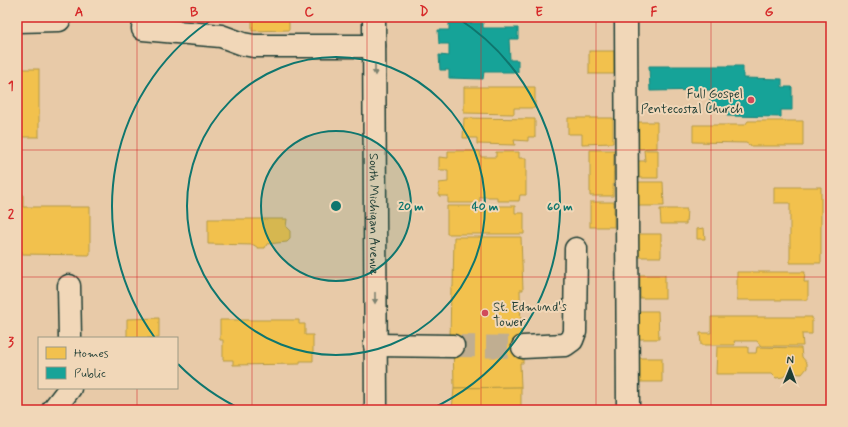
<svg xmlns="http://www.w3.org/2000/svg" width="848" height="427" viewBox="0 0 848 427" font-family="Mynerve,sans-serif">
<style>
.homes{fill:#f2c14e;stroke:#b39946}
.public{fill:#17a398;stroke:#19847a}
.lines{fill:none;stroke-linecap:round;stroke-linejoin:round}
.minor-tunnel{stroke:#c0ae91;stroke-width:22;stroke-dasharray:22 11;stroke-linecap:butt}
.minor-casing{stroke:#1f3d34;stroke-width:25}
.minor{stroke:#f1d7b8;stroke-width:22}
.oneway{fill:#7d826f}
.grid{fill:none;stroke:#d62828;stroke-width:1;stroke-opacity:0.55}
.ring{fill:none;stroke:#0f766e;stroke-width:2}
.poi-dot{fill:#d1495b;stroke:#f1d7b8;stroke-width:1.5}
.labels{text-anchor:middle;stroke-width:4;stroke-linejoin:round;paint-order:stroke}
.poi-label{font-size:13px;fill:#1f3d34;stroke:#f1d7b8;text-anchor:end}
.street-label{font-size:13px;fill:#1f3d34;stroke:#f1d7b8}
.centre{fill:#0f766e;stroke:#f1d7b8;stroke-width:2}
.ring-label{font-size:12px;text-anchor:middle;font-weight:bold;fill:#0f766e;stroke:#f1d7b8;stroke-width:4;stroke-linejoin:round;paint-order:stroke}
.neatline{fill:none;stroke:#d62828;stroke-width:1.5}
.grid-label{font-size:13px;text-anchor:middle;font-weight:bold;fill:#d62828}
</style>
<rect width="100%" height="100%" fill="#e8caa8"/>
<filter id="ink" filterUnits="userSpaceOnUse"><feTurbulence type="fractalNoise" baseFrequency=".025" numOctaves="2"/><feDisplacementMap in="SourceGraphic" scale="8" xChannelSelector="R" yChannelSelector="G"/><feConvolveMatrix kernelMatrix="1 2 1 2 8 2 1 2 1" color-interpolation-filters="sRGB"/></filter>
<g filter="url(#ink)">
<g class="homes">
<polygon points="252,17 289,17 289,30 252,31"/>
<rect x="589" y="51" width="25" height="23"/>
<rect x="17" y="69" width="22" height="68"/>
<polygon points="464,87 535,87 535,108 514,108 514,114 464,113"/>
<polygon points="464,118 535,119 535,137 528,137 528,141 514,140 515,145 477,144 477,138 463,138"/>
<polygon points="568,118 613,118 613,143 582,144 582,134 568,134"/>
<polygon points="748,121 803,121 803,146 751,146 746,143 693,142 693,125 745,125"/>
<polygon points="634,122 657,122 657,148 634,149"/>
<polygon points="590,150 614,150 613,196 590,196"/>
<polygon points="644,150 658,150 658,178 635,178 635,161 645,161"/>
<polygon points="448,151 480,151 481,157 496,157 496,152 519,152 519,158 526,158 526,195 520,195 519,201 497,201 497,197 480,197 479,203 448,203 448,196 439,196 439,183 448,182 448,170 439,170 439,157 448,158"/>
<polygon points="637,182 663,182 664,206 636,206"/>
<polygon points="774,187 821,187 821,263 790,263 790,203 774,203"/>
<polygon points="17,194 23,194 23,207 90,207 90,255 22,254 22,251 17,252"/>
<rect x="590" y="202" width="24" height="25"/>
<polygon points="447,206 515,206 515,213 524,213 524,234 447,234"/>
<polygon points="660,209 687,209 686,224 661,224"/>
<polygon points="208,219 287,219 286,227 290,231 290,239 287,242 267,244 265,248 258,248 254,245 208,244"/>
<polygon points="704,228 705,239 697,239 697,229"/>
<polygon points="638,234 661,234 661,257 637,257"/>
<polygon points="454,237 521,237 523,290 520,290 521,336 523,336 523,363 520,363 521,387 454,388 453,339 450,339 451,287 453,287"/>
<polygon points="737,272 805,272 804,282 808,282 808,300 737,300"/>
<rect x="640" y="275" width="25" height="23"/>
<polygon points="636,311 658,311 659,339 636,339"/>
<polygon points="711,317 812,317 812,334 802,334 803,346 761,346 757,341 734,341 735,345 701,345 700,333 711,333"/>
<polygon points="159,318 159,338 127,338 127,319"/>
<polygon points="220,320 299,320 299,324 305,324 305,335 313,335 313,361 300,361 300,364 233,365 233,360 223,360 223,340 220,340"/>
<polygon points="717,347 748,347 748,353 756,353 757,347 801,348 802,357 807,363 807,368 802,374 788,373 783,377 776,378 772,374 716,374"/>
<polygon points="637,358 662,358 662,382 638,382"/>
<polygon points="521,387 521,410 452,410 454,388"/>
</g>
<g class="public">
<polygon points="449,23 483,23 483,28 518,28 518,39 509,39 510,60 518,60 518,72 484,72 483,79 449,78 449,70 440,70 439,55 449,56 449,44 439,44 438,30 449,30"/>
<polygon points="649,66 743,66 743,78 782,79 782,87 792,87 792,110 781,110 781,117 727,116 727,109 710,109 710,90 650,91"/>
</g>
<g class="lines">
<polyline class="minor-tunnel" points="453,346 523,347"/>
<g class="minor-casing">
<g id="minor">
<path id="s1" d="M374,17L376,410"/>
<polyline points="626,17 628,410"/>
<polyline points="17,21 59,20"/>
<polyline points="143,29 221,36 243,44 254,46 374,46"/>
<polyline points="69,286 70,338"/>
<polyline points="375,345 453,346"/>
<polyline points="523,347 565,345 572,340 575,332 576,249"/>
<polyline points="53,410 70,388"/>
</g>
</g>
<use href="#minor" class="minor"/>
</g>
<defs><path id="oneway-solid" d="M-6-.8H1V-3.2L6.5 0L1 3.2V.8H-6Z"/></defs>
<g class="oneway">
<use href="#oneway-solid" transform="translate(375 70) rotate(90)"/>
<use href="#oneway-solid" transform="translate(375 298) rotate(90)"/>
</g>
</g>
<path class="grid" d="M137,17V338M252,17V410M367,17V410M481,17V410M596,17V410M711,17V410M17,150H831M17,277H831M137,388V410"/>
<circle cx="336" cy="206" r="75" fill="#0f766e" fill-opacity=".12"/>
<g class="ring">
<circle cx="336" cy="206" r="75"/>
<circle cx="336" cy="206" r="149"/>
<path d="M243 410A224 224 0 0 1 178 364M155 338A224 224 0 0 1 216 17M456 17A224 224 0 0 1 429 410"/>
</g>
<g class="poi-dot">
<circle cx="751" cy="100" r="4"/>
<circle cx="485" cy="313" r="4"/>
</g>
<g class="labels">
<g class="poi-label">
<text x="743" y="98">Full Gospel<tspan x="743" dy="15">Pentecostal Church</tspan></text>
<text x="493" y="311" text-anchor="start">St. Edmund's<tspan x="493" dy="15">Tower</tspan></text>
</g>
<g class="street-label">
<text dy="5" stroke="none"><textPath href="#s1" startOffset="197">South Michigan Avenue</textPath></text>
</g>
</g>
<circle cx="336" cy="206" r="6" class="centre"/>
<g class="ring-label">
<text x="411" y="210">20 m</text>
<text x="485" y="210">40 m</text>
<text x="560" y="210">60 m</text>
</g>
<rect width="848" height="427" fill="none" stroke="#f1d7b8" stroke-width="44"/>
<rect x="38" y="337" width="140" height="52" fill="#f1d7b8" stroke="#9d9983"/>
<rect x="46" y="347" width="20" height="12" fill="#f2c14e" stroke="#9d9983"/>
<text x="74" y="357" font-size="12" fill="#1f3d34">Homes</text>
<rect x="46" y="367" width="20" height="12" fill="#17a398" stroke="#9d9983"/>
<text x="74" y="377" font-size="12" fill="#1f3d34">Public</text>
<g transform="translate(790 369) rotate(1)" stroke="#f1d7b8" stroke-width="3" paint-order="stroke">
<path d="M0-3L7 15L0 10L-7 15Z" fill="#1f3d34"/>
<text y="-6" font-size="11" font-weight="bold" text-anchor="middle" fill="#1f3d34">N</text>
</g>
<rect x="22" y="22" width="804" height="383" class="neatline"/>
<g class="grid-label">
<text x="79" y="16">A</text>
<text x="194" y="16">B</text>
<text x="309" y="16">C</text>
<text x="424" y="16">D</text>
<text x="539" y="16">E</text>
<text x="654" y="16">F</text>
<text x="769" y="16">G</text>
<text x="11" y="90">1</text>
<text x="11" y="218">2</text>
<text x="11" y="346">3</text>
</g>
</svg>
